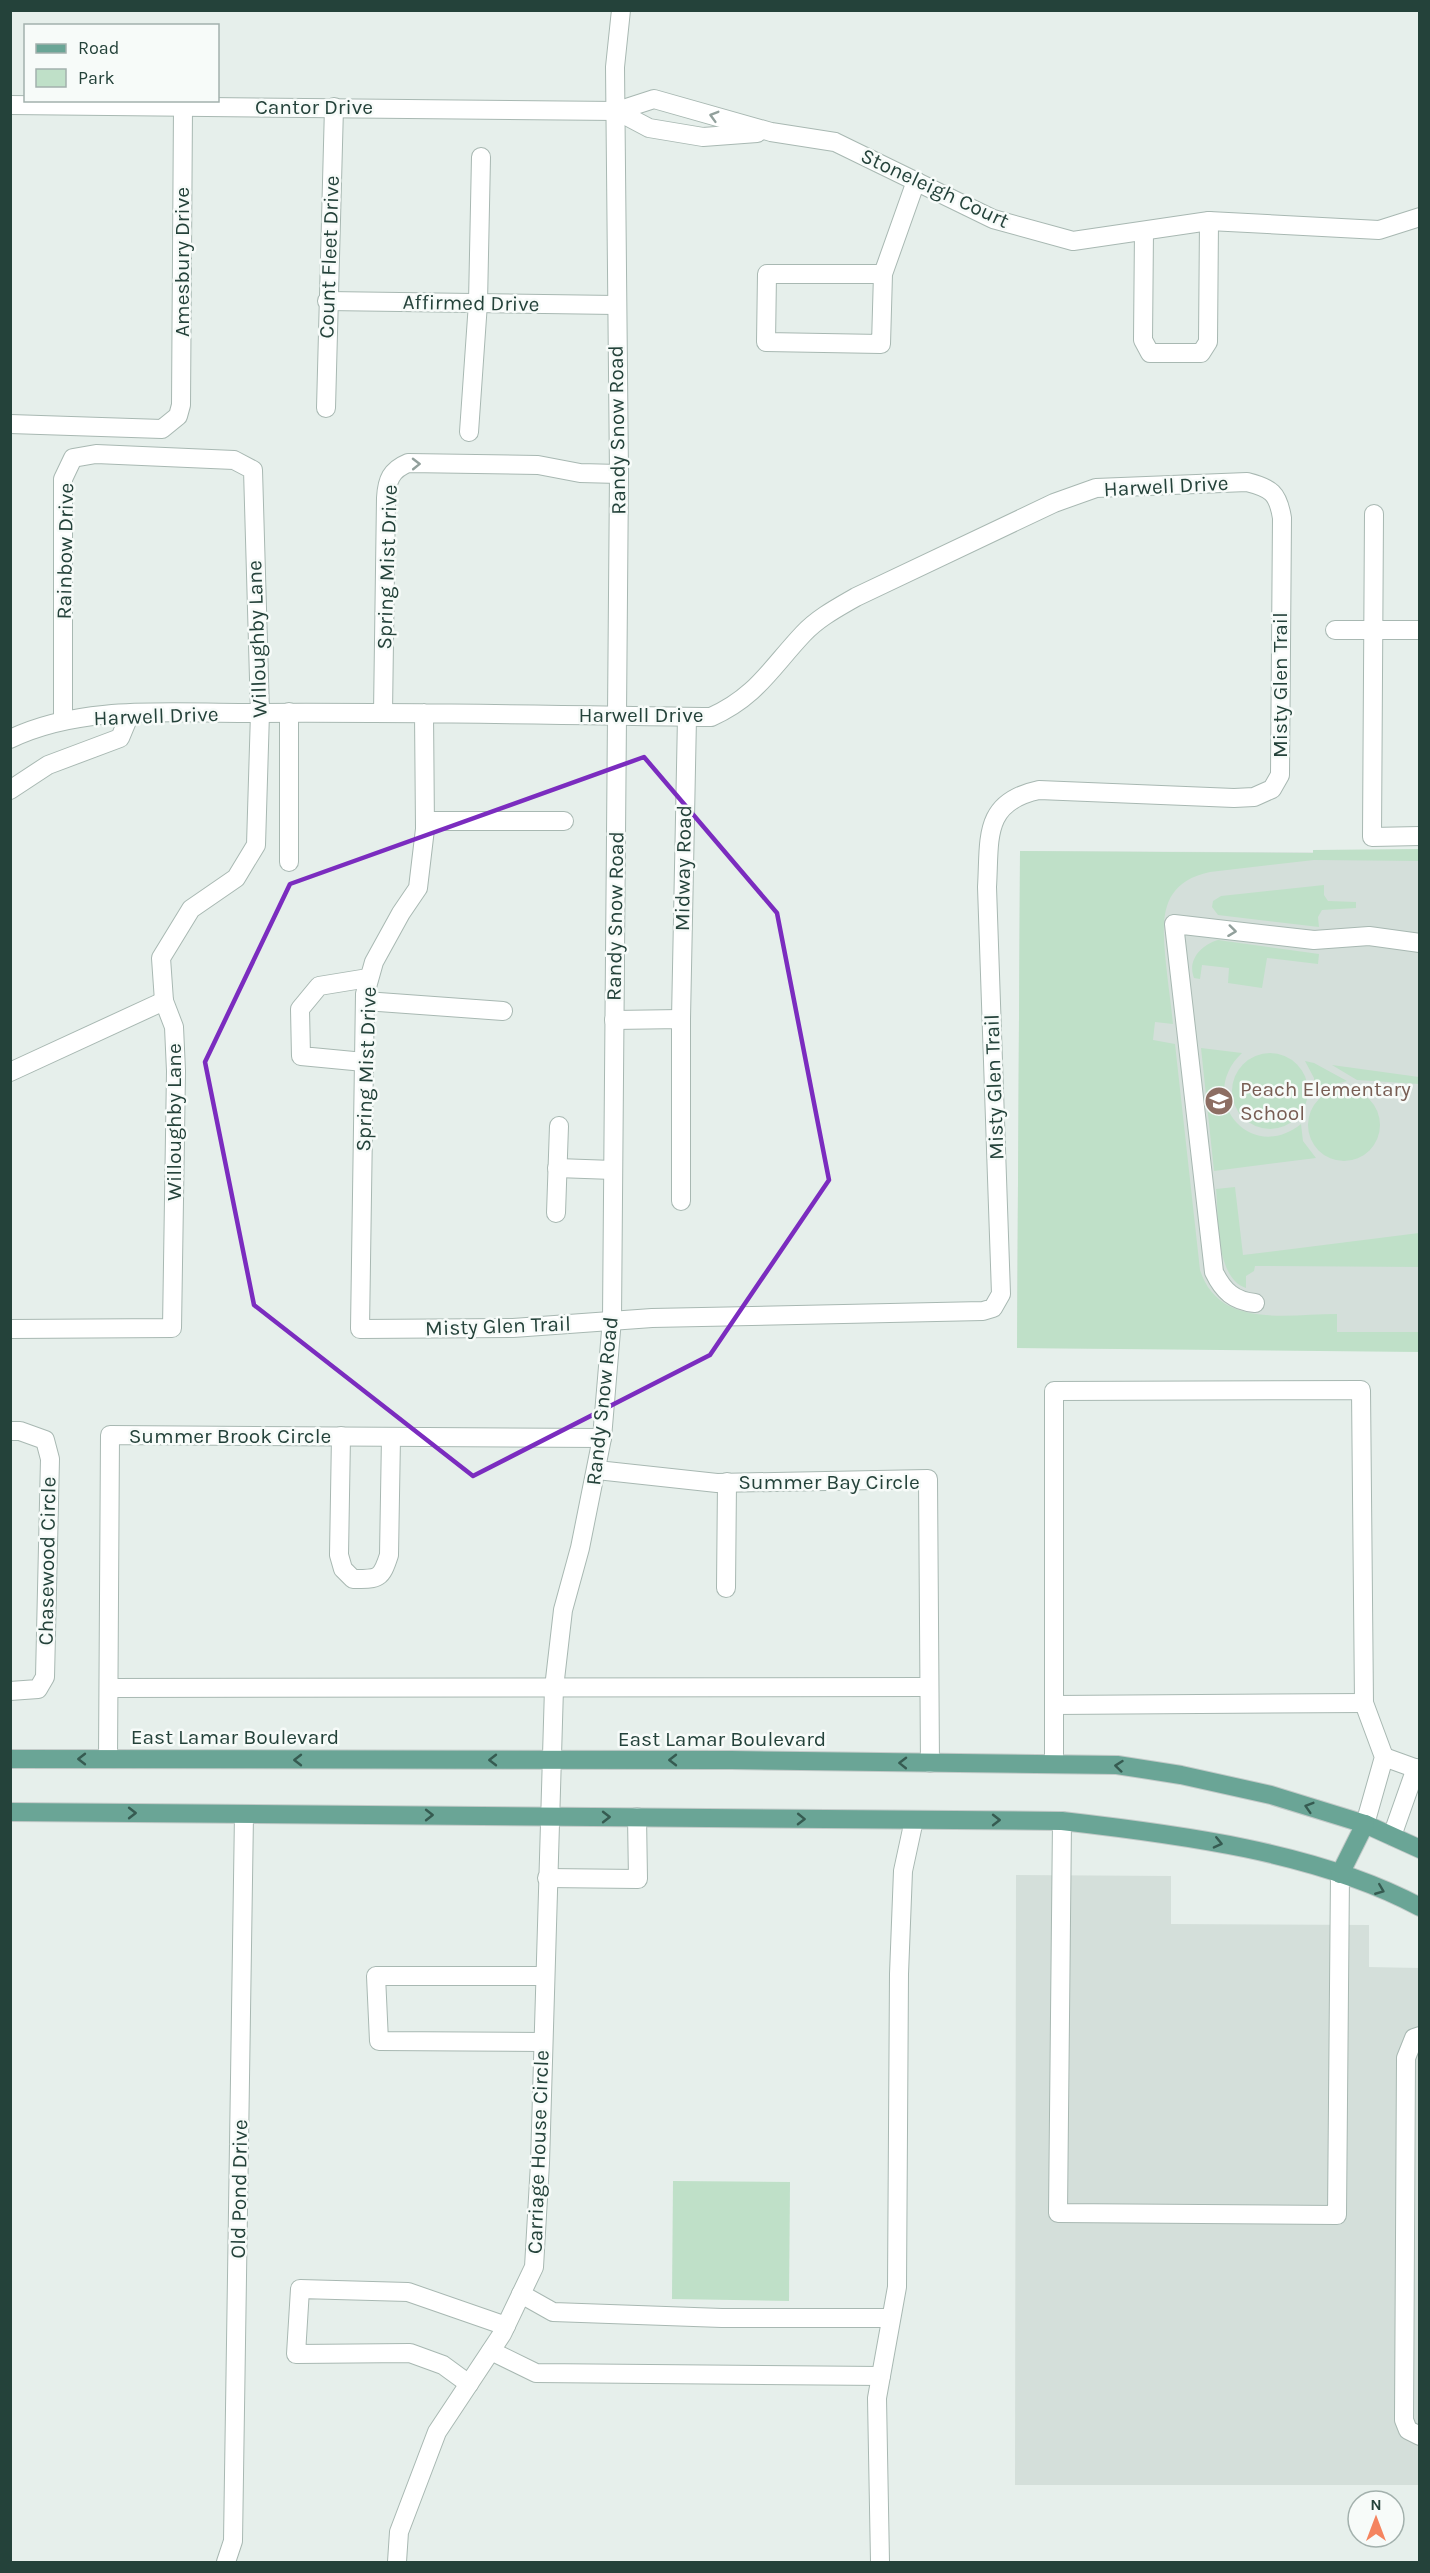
<svg xmlns="http://www.w3.org/2000/svg" width="1430" height="2573" viewBox="0 0 1430 2573" font-family="Karla,sans-serif">
<style>
.built{fill:#d4dfda}
.green{fill:#bfe0c8}
.lines{fill:none;stroke-linecap:round;stroke-linejoin:round}
.minor-casing{stroke:#a8b8b2;stroke-width:20}
.major-casing{stroke:#c2cac8;stroke-width:20}
.minor{stroke:#fff;stroke-width:18}
.major{stroke:#6aa596;stroke-width:18}
.oneway{stroke:#92a09c}
.oneway2{stroke:#365b51}
.marked{fill:none;stroke:#7b2cbf;stroke-width:4.5;stroke-linejoin:round}
.labels{text-anchor:middle;stroke-width:5;stroke-linejoin:round;paint-order:stroke}
.street-label{font-size:21px;fill:#24423a;stroke:#f7fbf9}
.education-label{font-size:21px;fill:#785e54;stroke:#f7fbf9;text-anchor:start}
</style>
<rect width="100%" height="100%" fill="#e6efeb"/>
<g class="built">
<polygon points="1020,851 1419,853 1419,1350 1017,1348"/>
<polygon points="1016,1875 1171,1876 1171,1924 1369,1925 1369,1967 1419,1968 1419,2485 1015,2485"/>
</g>
<g class="green">
<path d="M1419,849V861L1314,860L1210,872C1158,883 1162,922 1166,964C1168,984 1171,1004 1173,1024L1155,1022L1153,1040L1175,1044L1200,1270C1219,1329 1287,1314 1337,1314V1332H1419V1352L1017,1348L1020,851L1313,853V850Z"/>
<polygon points="1324,885 1324,895 1328,901 1356,902 1356,908 1322,910 1318,917 1319,927 1218,915 1212,907 1213,901 1221,896"/>
<path d="M1218,940L1319,954L1318,964L1267,958L1262,988L1228,983L1229,968L1202,965L1200,979L1194,978C1187,960 1201,945 1218,940Z"/>
<path d="M1201,1048L1242,1053C1195,1097 1250,1165 1301,1124L1303,1141L1316,1158L1214,1171Z"/>
<circle cx="1270" cy="1091" r="38"/>
<polygon points="1305,1061 1314,1063 1347,1081 1326,1087 1315,1094 1314,1078"/>
<polygon points="1332,1065 1419,1077 1419,1084 1357,1080"/>
<circle cx="1344" cy="1125" r="36"/>
<path d="M1235,1187L1243,1255L1419,1233V1267L1255,1266L1254,1271L1246,1276V1288C1215,1278 1219,1217 1216,1189Z"/>
<polygon points="673,2181 790,2182 789,2301 672,2299"/>
</g>
<g class="lines">
<g class="minor-casing">
<g id="minor">
<polyline points="10,105 617,111 654,99 771,132 835,142 993,219 1073,241 1209,221 1379,230 1420,217"/>
<polyline points="617,111 649,128 703,137 757,133"/>
<polyline points="1144,231 1143,340 1150,353 1201,353 1208,342 1209,221"/>
<polyline points="883,274 767,274 766,342 881,344 883,274 916,181"/>
<polyline points="327,301 616,305"/>
<polyline points="326,408 334,107"/>
<polyline points="10,424 162,429 178,416 181,405 183,107"/>
<polyline points="469,432 478,303 481,157"/>
<polyline points="1374,514 1372,837 1420,836"/>
<polyline points="1335,630 1420,630"/>
<polyline points="289,712 289,862"/>
<path d="M383,713L386,498C387,480 391,470 408,463L538,465L580,473L619,474"/>
<path d="M10,739C85,703 176,714 257,713C408,712 559,715 711,717C756,697 771,668 803,634C818,618 837,608 856,597L1054,503L1096,488L1247,482C1271,488 1278,493 1282,518L1280,775L1272,789L1254,797L1234,798L1039,790C982,802 990,839 987,887L1001,1294L993,1308L983,1311L652,1318L513,1328L360,1329L365,994L374,962L401,913L418,888L425,829L424,713"/>
<polyline points="10,790 48,765 120,738 130,714"/>
<polyline points="425,821 564,821"/>
<polyline points="365,1001 503,1011"/>
<polyline points="681,1019 687,717"/>
<polyline points="614,1020 681,1019 681,1201"/>
<polyline points="364,1062 301,1056 300,1009 319,986 368,978"/>
<polyline points="10,1072 164,1001"/>
<polyline points="557,1168 613,1170"/>
<polyline points="556,1213 559,1126"/>
<path d="M1255,1303C1234,1301 1223,1291 1214,1272L1174,924L1314,940L1369,936L1420,943"/>
<polyline points="10,1329 172,1328 176,1071 174,1027 164,1001 161,958 191,909 236,878 256,845 260,713 253,470 234,460 96,454 73,458 63,479 63,720"/>
<polyline points="10,1431 20,1431 45,1440 50,1459 45,1677 38,1689 10,1691"/>
<path d="M341,1436L339,1555L343,1569L353,1579C378,1579 381,1580 389,1555L391,1437"/>
<polyline points="597,1470 717,1483 928,1479 930,1763"/>
<polyline points="726,1588 727,1482"/>
<polyline points="109,1688 929,1687"/>
<polyline points="1054,1705 1364,1703"/>
<polyline points="1384,1757 1420,1770"/>
<polyline points="108,1759 110,1435 602,1438"/>
<polyline points="1054,1763 1054,1391 1361,1390 1364,1703 1384,1757 1365,1824"/>
<polyline points="1062,1821 1058,2213 1337,2215 1340,1874"/>
<polyline points="1392,1836 1416,1768"/>
<polyline points="547,1878 638,1879 637,1817"/>
<polyline points="1420,2036 1414,2038 1406,2058 1404,2420 1408,2430 1420,2436"/>
<polyline points="543,2042 379,2041 376,1976 544,1976"/>
<polyline points="521,2294 553,2312 722,2318 891,2318"/>
<polyline points="491,2351 536,2373 881,2376"/>
<polyline points="469,2384 443,2365 410,2353 296,2354 300,2289 408,2292 506,2326"/>
<polyline points="226,2562 233,2541 244,1814"/>
<polyline points="397,2562 399,2532 437,2432 502,2334 534,2267 540,2163 554,1688 563,1610 580,1548 602,1438 612,1319 619,474 615,67 621,10"/>
<polyline points="880,2562 877,2398 897,2287 899,1974 903,1871 914,1820"/>
</g>
</g>
<g class="major-casing">
<g id="major">
<polyline points="10,1759 731,1760 1117,1765 1181,1775 1271,1795 1365,1824 1420,1849"/>
<path d="M10,1812L1062,1821C1176,1834 1318,1852 1420,1907"/>
<polyline points="1340,1874 1365,1824"/>
</g>
</g>
<use href="#minor" class="minor"/>
<use href="#major" class="major"/>
</g>
<defs><path id="oneway-chevron" d="M-2-3.5L2.5 0L-2 3.5" fill="none" stroke-width="1.6" stroke-linecap="round" stroke-linejoin="round" transform="scale(1.5)"/></defs>
<g class="oneway">
<use href="#oneway-chevron" transform="translate(714 116) rotate(-164)"/>
<use href="#oneway-chevron" transform="translate(416 464) rotate(-1)"/>
<use href="#oneway-chevron" transform="translate(1232 931) rotate(7)"/>
</g>
<g class="oneway2">
<use href="#oneway-chevron" transform="translate(82 1759) rotate(-180)"/>
<use href="#oneway-chevron" transform="translate(298 1760) rotate(-180)"/>
<use href="#oneway-chevron" transform="translate(493 1760) rotate(-180)"/>
<use href="#oneway-chevron" transform="translate(673 1760) rotate(180)"/>
<use href="#oneway-chevron" transform="translate(903 1763) rotate(-179)"/>
<use href="#oneway-chevron" transform="translate(1119 1766) rotate(-174)"/>
<use href="#oneway-chevron" transform="translate(1309 1807) rotate(-163)"/>
<use href="#oneway-chevron" transform="translate(132 1813)"/>
<use href="#oneway-chevron" transform="translate(429 1815)"/>
<use href="#oneway-chevron" transform="translate(606 1817)"/>
<use href="#oneway-chevron" transform="translate(801 1819) rotate(1)"/>
<use href="#oneway-chevron" transform="translate(996 1820)"/>
<use href="#oneway-chevron" transform="translate(1218 1843) rotate(13)"/>
<use href="#oneway-chevron" transform="translate(1380 1890) rotate(22)"/>
</g>
<path class="marked" d="M644,757L777,913L829,1180L710,1355L473,1476L254,1305L205,1062L290,884Z"/>
<defs>
<g id="school-disc" transform="scale(1.5)"><circle r="9.5" fill="#8d6e63" stroke="#f7fbf9"/><path d="M0-5L7-2L0 1L-7-2ZM-4 1L0 2.5L4 1V4Q0 6-4 4Z" fill="#fff"/></g>
</defs>
<g fill-rule="evenodd">
<use href="#school-disc" x="1219" y="1101"/>
</g>
<g class="labels">
<g class="street-label">
<text x="314" y="114">Cantor Drive</text>
<text transform="translate(935 188) rotate(25)" y="7">Stoneleigh Court</text>
<text transform="translate(329 257) rotate(-88)" y="7">Count Fleet Drive</text>
<text transform="translate(182 262) rotate(-90)" y="7">Amesbury Drive</text>
<text transform="translate(471 303) rotate(1)" y="7">Affirmed Drive</text>
<text transform="translate(617 430) rotate(-91)" y="7">Randy Snow Road</text>
<text transform="translate(1166 486) rotate(-3)" y="7">Harwell Drive</text>
<text transform="translate(65 551) rotate(-89)" y="7">Rainbow Drive</text>
<text transform="translate(387 567) rotate(-88)" y="7">Spring Mist Drive</text>
<text transform="translate(257 639) rotate(-92)" y="7">Willoughby Lane</text>
<text transform="translate(1280 685) rotate(-90)" y="7">Misty Glen Trail</text>
<text x="641" y="722">Harwell Drive</text>
<text transform="translate(156 716) rotate(-2)" y="7">Harwell Drive</text>
<text transform="translate(683 868) rotate(-89)" y="7">Midway Road</text>
<text transform="translate(615 916) rotate(-89)" y="7">Randy Snow Road</text>
<text transform="translate(366 1069) rotate(-88)" y="7">Spring Mist Drive</text>
<text transform="translate(994 1087) rotate(-92)" y="7">Misty Glen Trail</text>
<text transform="translate(174 1122) rotate(-90)" y="7">Willoughby Lane</text>
<text transform="translate(498 1326) rotate(-2)" y="7">Misty Glen Trail</text>
<text transform="translate(602 1401) rotate(-84)" y="7">Randy Snow Road</text>
<text x="230" y="1443">Summer Brook Circle</text>
<text x="829" y="1489">Summer Bay Circle</text>
<text transform="translate(47 1561) rotate(-89)" y="7">Chasewood Circle</text>
<text x="235" y="1744">East Lamar Boulevard</text>
<text x="722" y="1746">East Lamar Boulevard</text>
<text transform="translate(538 2152) rotate(-88)" y="7">Carriage House Circle</text>
<text transform="translate(239 2189) rotate(-89)" y="7">Old Pond Drive</text>
</g>
<g class="education-label">
<text x="1240" y="1096">Peach Elementary<tspan x="1240" dy="24">School</tspan></text>
</g>
</g>
<rect width="1430" height="2573" fill="none" stroke="#24423a" stroke-width="24"/>
<rect x="24" y="24" width="195" height="78" fill="#f7fbf9" stroke="#a3b1ad" stroke-width="1.5"/>
<rect x="36" y="44" width="30" height="9" fill="#6aa596" stroke="#a3b1ad" stroke-width="1.5"/>
<text x="78" y="54" font-size="18" fill="#24423a">Road</text>
<rect x="36" y="69" width="30" height="18" fill="#bfe0c8" stroke="#a3b1ad" stroke-width="1.5"/>
<text x="78" y="84" font-size="18" fill="#24423a">Park</text>
<g transform="translate(1376 2519)"><circle r="28" fill="#f7fbf9" stroke="#a3b1ad" stroke-width="1.5"/>
<path d="M0-4.5L10 22L0 15L-10 22Z" fill="#f4845f"/>
<text y="-9" font-size="16" font-weight="bold" text-anchor="middle" fill="#24423a">N</text>
</g>
</svg>
